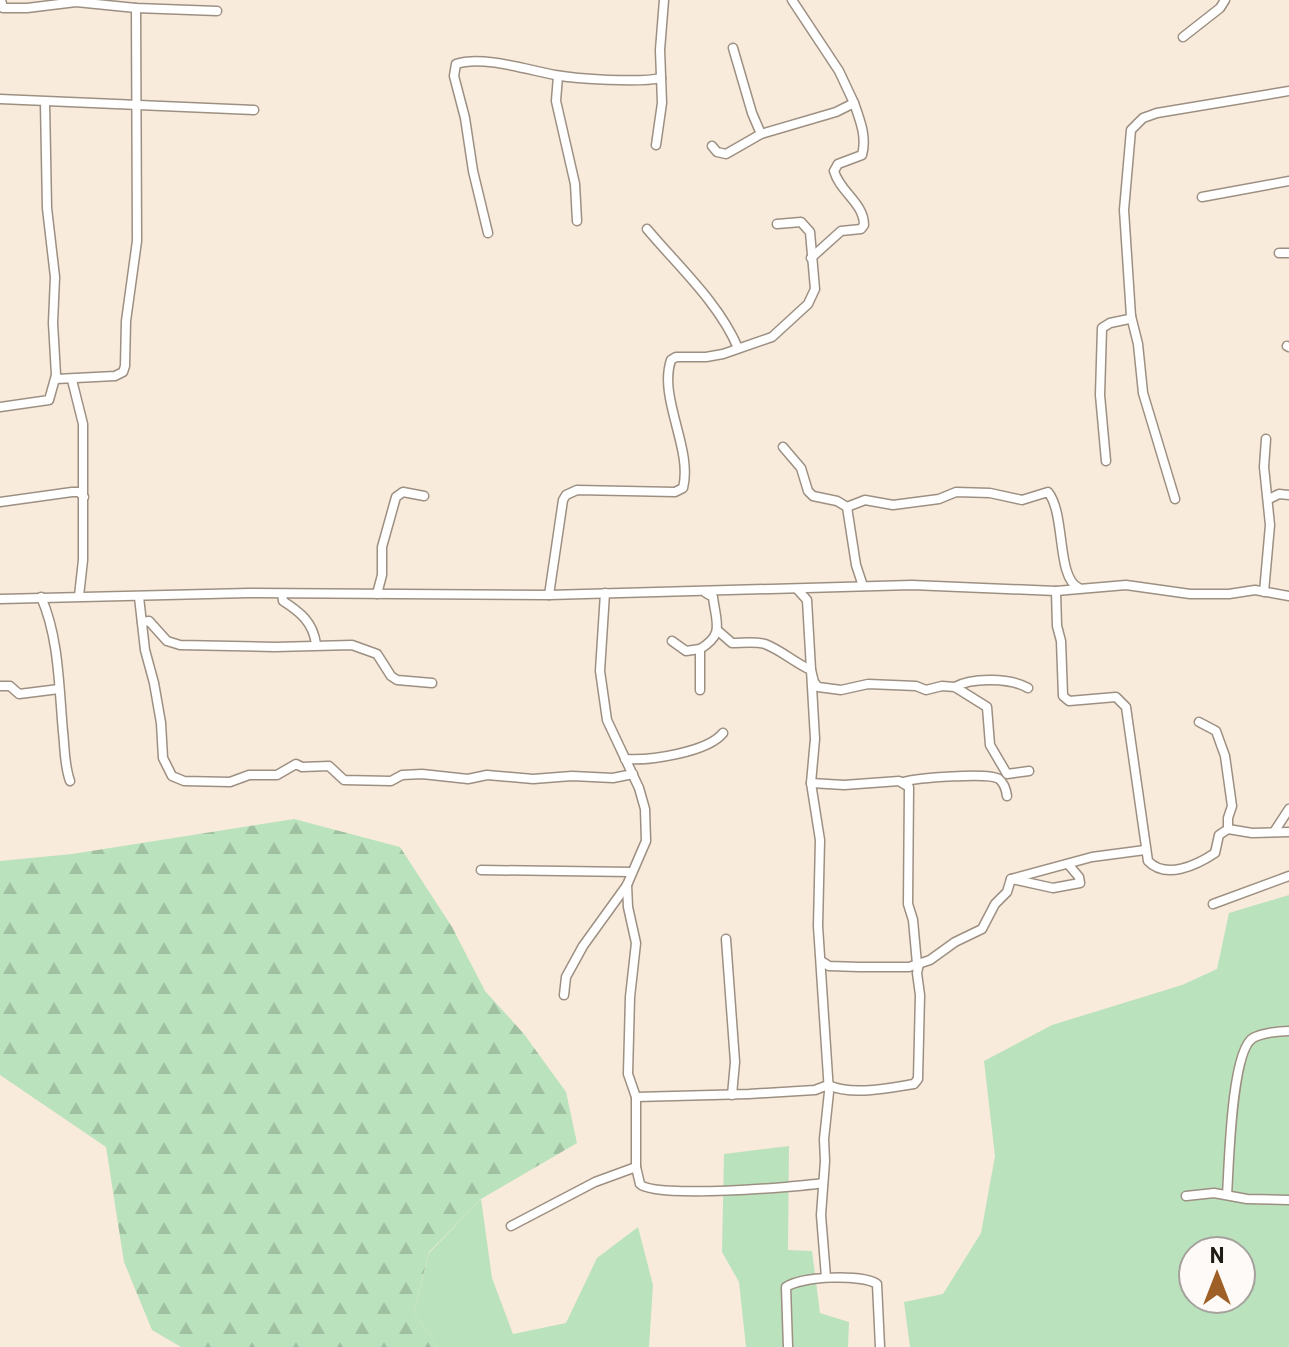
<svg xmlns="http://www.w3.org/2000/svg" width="1289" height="1347" viewBox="0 0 1289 1347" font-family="Barlow,sans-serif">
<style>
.grass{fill:#bae2bc;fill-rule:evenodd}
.forest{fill:url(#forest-firs)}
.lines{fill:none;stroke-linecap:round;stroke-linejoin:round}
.minor-casing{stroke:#9d9082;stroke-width:11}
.minor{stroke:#fff;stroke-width:8}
</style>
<defs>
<pattern id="forest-firs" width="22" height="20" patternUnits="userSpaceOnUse" patternTransform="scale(2)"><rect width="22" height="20" fill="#bae2bc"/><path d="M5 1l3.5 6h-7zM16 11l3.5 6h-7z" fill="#a0c1a1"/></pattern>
</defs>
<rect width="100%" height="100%" fill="#f9ebdb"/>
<g class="grass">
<path d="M1289,895V1347H910L904,1302L943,1294L981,1233L995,1156L984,1061L1052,1025L1182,985L1217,969L1229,913ZM1193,1251H1241V1299H1193Z"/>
<polygon points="789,1146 788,1250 812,1251 820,1313 849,1322 848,1347 746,1347 739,1282 722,1252 724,1154"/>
<polygon points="481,1199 492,1278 513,1334 566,1323 597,1258 638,1227 653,1285 649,1347 437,1347 414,1312 429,1253"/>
</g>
<polygon class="forest" points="294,819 400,847 452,927 485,991 524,1034 566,1092 577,1143 481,1199 429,1252 414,1312 437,1347 181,1347 152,1330 124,1262 106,1147 0,1075 0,861 72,854"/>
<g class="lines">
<g class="minor-casing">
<g id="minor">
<polyline points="1,0 3,8 27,8 76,2 136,8 217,11"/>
<polyline points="1183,37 1220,8 1225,0"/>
<polyline points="733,48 752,113 761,134"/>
<polyline points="558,76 556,101 575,184 577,221"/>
<polyline points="0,99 254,110"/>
<polyline points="656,145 662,103 660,50 664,0"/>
<polyline points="712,146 717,152 726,154 761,134 836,112 854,103 839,71 792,0"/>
<polyline points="1202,197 1289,181"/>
<path d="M647,229C678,266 719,303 738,348"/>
<path d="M488,233L473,171L465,118L454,76L456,64C482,55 528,70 555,75C578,79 639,83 661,78"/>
<polyline points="1279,253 1289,253"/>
<path d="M811,258L841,231L861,229L864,225C864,203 840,192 834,171L838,164L862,155C867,137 860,120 854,103"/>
<polyline points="1131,316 1138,344 1143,393 1175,499"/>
<polyline points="1287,346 1289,347"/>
<polyline points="56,379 115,376 123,372 125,366 126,321 137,241 136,8"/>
<polyline points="72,380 83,424 83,560 79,596"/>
<polyline points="0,407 49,400 56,375 53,323 55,277 47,208 45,103"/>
<polyline points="783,447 801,468 808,491 813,496 837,501 847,507 856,565 863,586"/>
<polyline points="1106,461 1100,395 1102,328 1110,323 1129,319 1131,316 1124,210 1131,130 1143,118 1157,113 1289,91"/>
<polyline points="1269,499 1279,494 1289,495"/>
<polyline points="0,502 72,492 79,492 84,497"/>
<path d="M847,507L865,500L893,505L939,499L956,492L990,493L1022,500L1048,492C1066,514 1056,578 1079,588"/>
<polyline points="798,590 807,600 815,739 811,783 820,840 818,926 829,1092 824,1139 825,1161 821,1215 826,1277"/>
<path d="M1056,591L1057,626L1061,641L1063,696L1069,701L1116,697L1126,707L1148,861C1166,880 1197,865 1215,853L1219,835L1228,829"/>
<polyline points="1264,592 1270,525 1264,467 1266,439"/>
<path d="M282,594L283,601C300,612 313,622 316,644"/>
<polyline points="377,594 382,575 382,547 396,497 403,492 424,496"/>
<path d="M549,595L563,500L566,495L577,490L675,492L683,488C693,449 658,398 671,360L676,357H706L723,354L772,337L808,304L815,289L810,232L801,222L777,224"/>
<path d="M41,597C59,637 59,688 63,732C65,749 64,764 70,781"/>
<polyline points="139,597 145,650 154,683 161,723 163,758 172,776 184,781 230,782 249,775 277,775 296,764 302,767 329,766 344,780 391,781 402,775 422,774 468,779 487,775 533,779 572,776 613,778 633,774"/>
<polyline points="0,599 249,593 549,595 912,585 1056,591 1126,585 1190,594 1229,594 1255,590 1289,596"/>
<polyline points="142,622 149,621 167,641 180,645 275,647 352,645 377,654 391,676 397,680 432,683"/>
<path d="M717,630L732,643C742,643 755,641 765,644C781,650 795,663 811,670L814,682L818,687L841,690L868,684L916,686L926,690L942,686L955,687L987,707L990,745L1007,774L1029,771"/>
<polyline points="672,641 686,651 700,649"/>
<polyline points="0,686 10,686 19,694 59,689"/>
<path d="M955,687C972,677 1011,678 1028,688"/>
<path d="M700,690V649C725,634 716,623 713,597L706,593"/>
<polyline points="1199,722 1216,731 1225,756 1232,806 1228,818 1228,829"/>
<path d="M625,759C650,761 708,752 723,733"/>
<path d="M903,782C916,778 989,772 999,779C1004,783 1006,789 1007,796"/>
<polyline points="811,783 844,785 899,781 909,787 908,904 913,920 917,964"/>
<polyline points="1228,829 1252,833 1289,832"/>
<polyline points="1274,832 1289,809"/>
<polyline points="481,870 632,872"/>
<polyline points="1011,879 1092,857 1145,850"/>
<polyline points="1012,879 1053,888 1080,883 1079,877 1068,864"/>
<path d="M627,885L628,907L636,943L630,997L628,1074L636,1097V1167L640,1184C653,1199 798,1187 823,1183"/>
<polyline points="1213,904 1289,876"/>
<polyline points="726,939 735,1062 732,1095"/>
<polyline points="821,961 829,966 859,967 909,967 930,960 955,942 982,929 995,904 1007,892 1011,879"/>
<polyline points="564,995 566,977 583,946 627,885 646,841 645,809 639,788 607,720 600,671 605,593"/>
<path d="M636,1097L749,1094L815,1090L828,1085C852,1096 889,1088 914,1084L918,1079L920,995L917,973L919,964"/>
<path d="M1227,1195C1229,1167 1231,1051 1253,1038C1262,1033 1279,1031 1289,1031"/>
<polyline points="1186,1196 1214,1193 1247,1199 1289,1200"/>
<polyline points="511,1226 595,1182 636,1167"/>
<path d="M788,1347L786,1287C801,1276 863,1274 877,1284L880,1347"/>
</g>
</g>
<use href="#minor" class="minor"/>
</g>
<g transform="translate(1217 1275)"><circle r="38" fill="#fdfaf7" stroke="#a5a19d" stroke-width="2"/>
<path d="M0-6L14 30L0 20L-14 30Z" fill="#9e6026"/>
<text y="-12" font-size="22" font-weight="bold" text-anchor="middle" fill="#201b15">N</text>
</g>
</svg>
